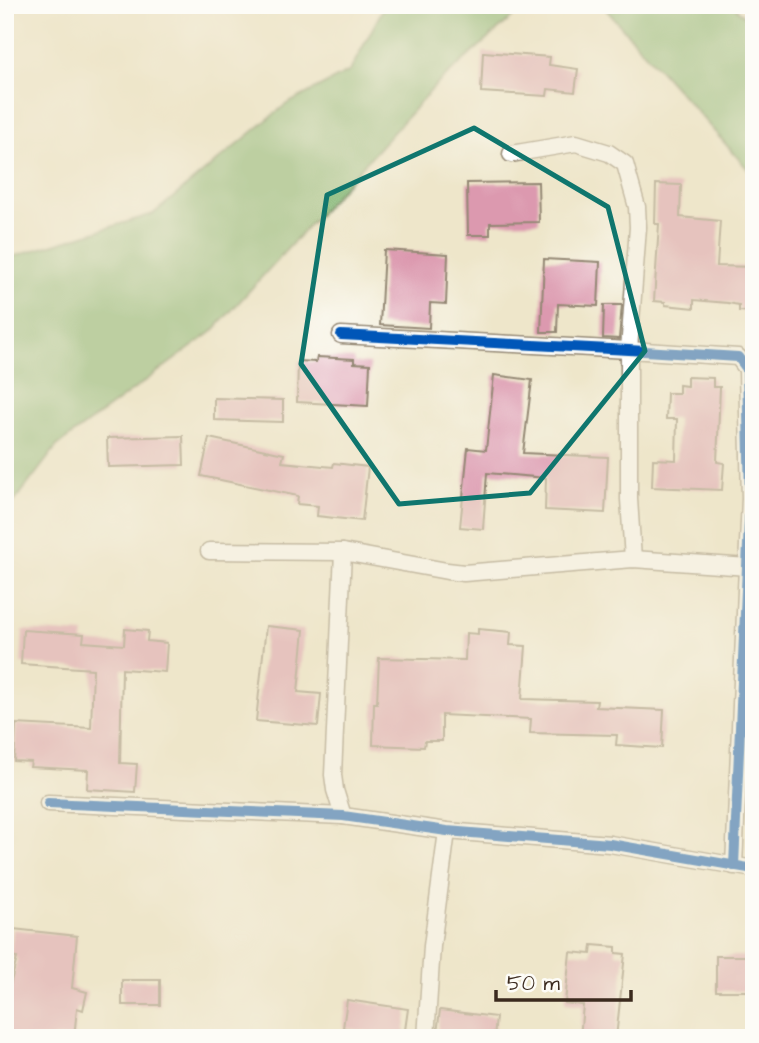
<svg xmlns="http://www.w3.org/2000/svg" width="759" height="1043" viewBox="0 0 759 1043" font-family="'Architects Daughter',sans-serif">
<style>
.forest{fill:#80b46f;stroke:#5e6f46;stroke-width:2}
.building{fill:#dc99af}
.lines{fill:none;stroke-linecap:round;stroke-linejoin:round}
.street-casing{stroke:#948874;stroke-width:19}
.street{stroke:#fff;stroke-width:16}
.cycleway-casing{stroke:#fdfcf7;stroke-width:15}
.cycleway{stroke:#0057b8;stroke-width:10}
.marked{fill:none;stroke:#0f766e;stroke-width:5;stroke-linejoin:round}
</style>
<rect width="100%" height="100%" fill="#fdfcf7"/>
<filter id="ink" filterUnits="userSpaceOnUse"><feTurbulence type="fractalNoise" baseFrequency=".0143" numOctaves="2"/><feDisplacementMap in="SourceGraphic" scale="14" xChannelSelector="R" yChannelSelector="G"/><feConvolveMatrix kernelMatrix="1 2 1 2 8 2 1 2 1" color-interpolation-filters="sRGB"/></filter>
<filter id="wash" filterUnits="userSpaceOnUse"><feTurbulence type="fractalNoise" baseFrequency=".00686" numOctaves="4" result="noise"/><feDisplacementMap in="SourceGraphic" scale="28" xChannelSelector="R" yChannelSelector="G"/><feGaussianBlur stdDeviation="1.57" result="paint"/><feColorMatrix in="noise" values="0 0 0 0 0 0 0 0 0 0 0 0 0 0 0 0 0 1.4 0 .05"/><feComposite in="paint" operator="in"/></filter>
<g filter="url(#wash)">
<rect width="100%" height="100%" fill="#eee6ca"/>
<g class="forest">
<polygon points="385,5 526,5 435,86 212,332 57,446 5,514 5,259 153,214 285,105 350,71"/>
<polygon points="602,5 732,5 754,25 754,176"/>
</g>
<g id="blocks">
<g class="building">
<polygon points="483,52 550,57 549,65 578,69 575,92 548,89 547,96 481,92"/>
<polygon points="538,182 539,222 490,223 490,235 468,235 467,183"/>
<polygon points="656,184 681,185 680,217 720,221 717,266 754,267 754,312 739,311 739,305 728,303 694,300 694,308 665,305 665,302 654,301 659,224 655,224"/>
<polygon points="384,250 448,254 446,304 430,303 429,328 380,325"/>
<polygon points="544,259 600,262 598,306 558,304 557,332 541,332"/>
<polygon points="604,305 622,305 619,339 603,338"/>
<polygon points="317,357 354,359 354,363 370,364 368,406 297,402 298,361 316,362"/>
<polygon points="494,375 532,380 523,453 608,457 605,513 545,510 546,478 487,473 483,529 460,527 468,448 486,450"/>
<polygon points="687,377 713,378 713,387 720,387 717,462 724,463 722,490 652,487 653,459 676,460 677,419 666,419 667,393 679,393 679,385 687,386"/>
<polygon points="214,398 283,400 283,422 214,420"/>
<polygon points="183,436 184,465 108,467 107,438"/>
<polygon points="209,438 284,454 282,462 333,467 334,463 368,467 362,521 317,516 318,506 297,504 298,496 201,476"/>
<polygon points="266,626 304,630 298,692 321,694 318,726 256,721"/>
<polygon points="125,629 148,631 147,641 167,643 165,672 122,669 120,763 137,764 135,792 87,789 88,770 30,767 31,762 14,761 16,724 91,728 93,669 21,664 23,630 84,634 83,642 124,645"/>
<polygon points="478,629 511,632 510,645 526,646 522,699 597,701 596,707 664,710 662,748 616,745 617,735 530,733 531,719 442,715 442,741 425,741 424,747 373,745 374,703 377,703 379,658 465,660 466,633 478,634"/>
<polygon points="13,929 77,936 72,988 87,992 83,1010 77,1008 74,1038 5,1038 5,1005 17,958 10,957"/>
<polygon points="592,945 616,947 616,953 625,954 616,1038 580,1038 583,1005 565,1003 570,952 591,954"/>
<rect x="716" y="956" width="38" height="35"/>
<rect x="122" y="980" width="38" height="25"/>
<polygon points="347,1000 408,1009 404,1037 343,1028"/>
<polygon points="440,1010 496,1017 494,1038 473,1038 437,1033"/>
</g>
</g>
</g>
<g filter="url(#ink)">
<use href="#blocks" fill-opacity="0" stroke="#948874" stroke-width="2"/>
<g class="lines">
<g class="street-casing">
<g id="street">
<polyline points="511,154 576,143 609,153 625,164 637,207 638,227 629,350 629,499 633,559"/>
<polyline points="341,335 629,350 738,357 747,369 750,498 734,866"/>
<polyline points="209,551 343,552 447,571 464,573 633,559 748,567"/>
<polyline points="48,803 343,816 447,831 610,844 754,869"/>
<polyline points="343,816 335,790 333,775 343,552"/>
<polyline points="426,1038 432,946 447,831"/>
</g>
</g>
<use href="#street" class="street"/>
<g class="cycleway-casing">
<g id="cycleway">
<polyline points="341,335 629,350 738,357 747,369 750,498 734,866"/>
<polyline points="48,803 343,816 447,831 610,844 754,869"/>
</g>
</g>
<use href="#cycleway" class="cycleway"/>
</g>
</g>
<path d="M0 0H759V1043H0ZM474,128L608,207L645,351L530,493L399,504L301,364L327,195Z" fill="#eee6ca" fill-opacity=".55" fill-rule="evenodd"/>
<path class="marked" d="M474,128L608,207L645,351L530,493L399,504L301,364L327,195Z"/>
<rect width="759" height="1043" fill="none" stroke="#fdfcf7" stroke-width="28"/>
<path d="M496 990v10h135v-10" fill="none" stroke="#3b2a1e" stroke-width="3.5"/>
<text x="507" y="990" font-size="21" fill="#3b2a1e" stroke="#fdfcf7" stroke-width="5" paint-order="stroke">50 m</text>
</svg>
